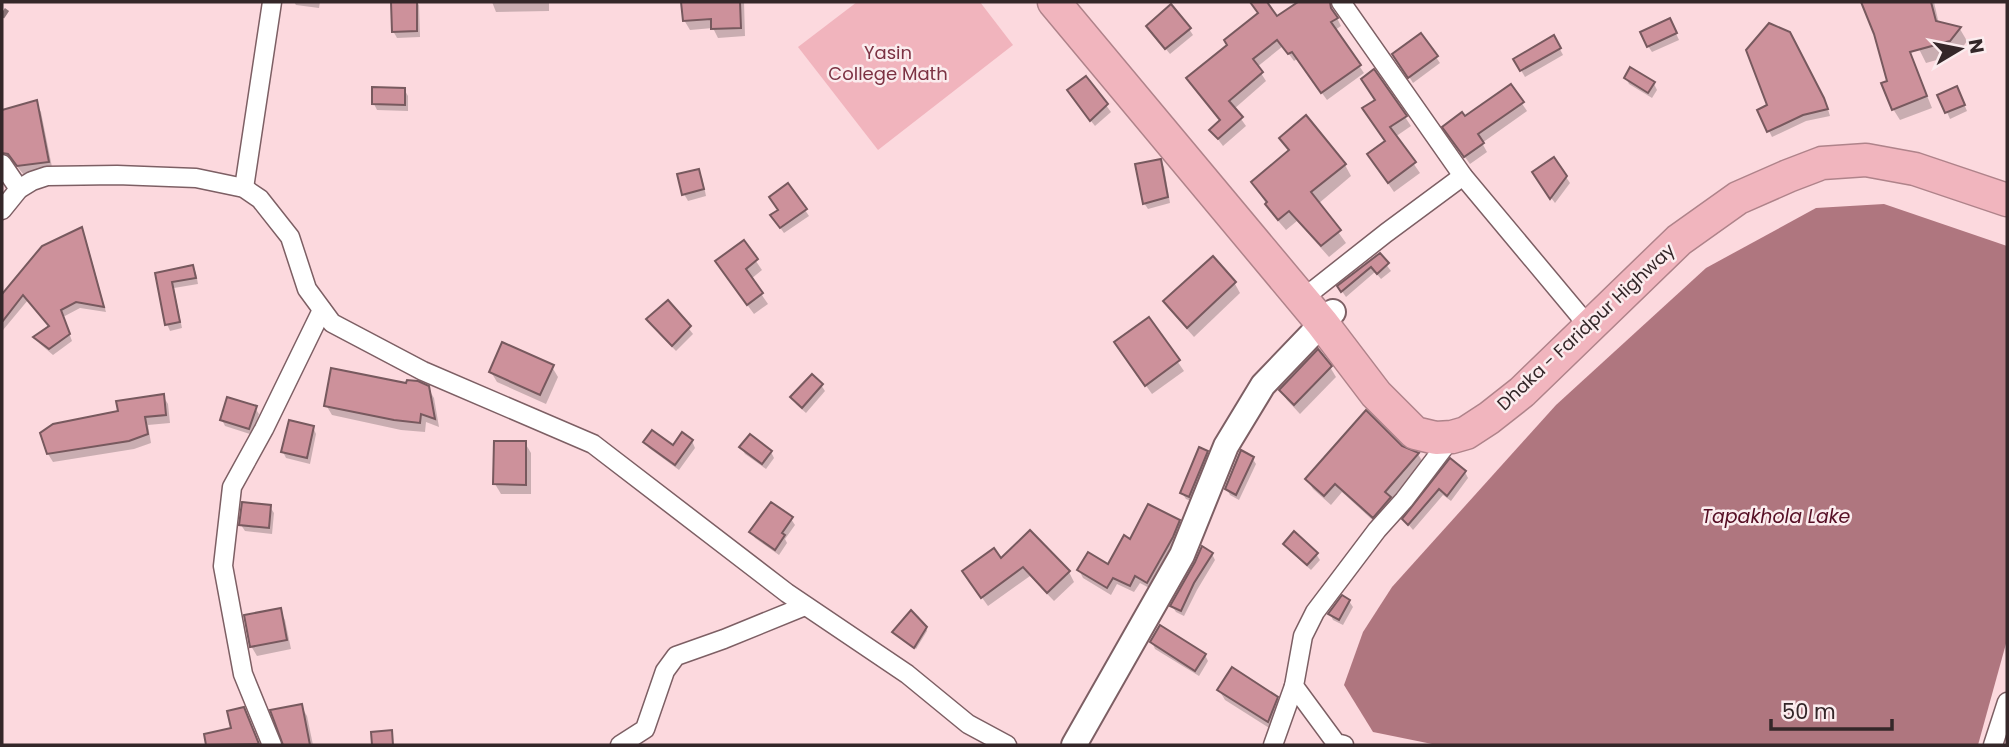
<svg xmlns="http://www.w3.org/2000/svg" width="2009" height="747" viewBox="0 0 2009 747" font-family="Poppins,sans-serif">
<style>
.green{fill:#f1b4bd}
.water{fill:#af767f}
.shadow{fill:#0003}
.building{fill:#cd919b;stroke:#77595e;stroke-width:2}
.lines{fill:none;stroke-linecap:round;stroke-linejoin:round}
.street-casing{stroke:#7d5f64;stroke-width:21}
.secondary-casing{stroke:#7d5f64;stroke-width:28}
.highway-casing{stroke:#af838a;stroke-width:35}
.street{stroke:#fff;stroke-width:18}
.secondary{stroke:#fff;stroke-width:24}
.highway{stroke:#f1b5be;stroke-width:32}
.rail{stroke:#8d7679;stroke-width:5;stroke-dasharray:9 9;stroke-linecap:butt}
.labels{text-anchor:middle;stroke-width:5;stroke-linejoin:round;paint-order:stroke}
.park-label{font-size:18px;fill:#7c3243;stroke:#fbecee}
.street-label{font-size:18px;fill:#342729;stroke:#fbecee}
.water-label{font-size:19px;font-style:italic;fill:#570f25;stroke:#fbecee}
</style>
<rect width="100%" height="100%" fill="#fcd9de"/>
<polygon class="green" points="857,2 980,2 1013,45 878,150 798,47"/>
<polygon class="water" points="1884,204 2007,246 2007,640 1978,745 1437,745 1373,732 1344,685 1363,632 1392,587 1556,405 1706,268 1816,208"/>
<g class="shadow">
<polygon points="294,2 320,2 319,8 296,5"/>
<polygon points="393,2 417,2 419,5 420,37 397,38 393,31"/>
<polygon points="492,2 549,2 549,11 496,12"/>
<polygon points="683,2 744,2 745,36 718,38 713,28 690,30 684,20"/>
<polygon points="1251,2 1265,2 1277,18 1298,2 1329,2 1341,26 1335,30 1364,73 1327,100 1297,59 1294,61 1283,46 1257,67 1266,81 1234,109 1246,126 1223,146 1211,130 1221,121 1229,45 1260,14"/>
<polygon points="1863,2 1884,2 1902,48 1906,47 1912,58 1932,108 1900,120 1893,109 1889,82 1876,34"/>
<polygon points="1906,2 1934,2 1939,24 1960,29 1967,41 1958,54 1926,63 1919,49"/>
<polygon points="1148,27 1189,29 1193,35 1170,54"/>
<polygon points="1673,27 1679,40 1652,52 1648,46"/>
<polygon points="1421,35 1440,63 1413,83 1395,54"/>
<polygon points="1554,38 1563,55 1525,77 1515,60"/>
<polygon points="1086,78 1111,112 1095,126 1072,97"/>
<polygon points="1626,78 1654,84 1657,90 1652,98 1629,84"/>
<polygon points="1510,86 1527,111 1482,143 1487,152 1470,164 1449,135 1465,119"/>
<polygon points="404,89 408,96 408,111 377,110 374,104"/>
<polygon points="1960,95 1967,111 1950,119 1940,96"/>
<polygon points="36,103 41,112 53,172 24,175 15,164 8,162 2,164 2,112"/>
<polygon points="1827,106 1830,116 1806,121 1772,137 1759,111"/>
<polygon points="1405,117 1411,126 1395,137 1420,173 1394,192 1375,164 1387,142 1370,118"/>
<polygon points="1282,138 1345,165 1351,176 1318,204 1346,243 1329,257 1297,221 1286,230 1274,216 1253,183 1290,152"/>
<polygon points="1160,161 1164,167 1170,203 1148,209 1144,203"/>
<polygon points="698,171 702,177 706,196 688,201 684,194 679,176"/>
<polygon points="1566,177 1570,183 1555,203 1537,179"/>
<polygon points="805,210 809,216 784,233 776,222 780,211"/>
<polygon points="82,230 85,236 106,312 80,308 63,317 72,341 53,355 39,343 36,337 50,328 28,300 3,330 2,296 43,248"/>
<polygon points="743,242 762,270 751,279 768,304 754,314 723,272"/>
<polygon points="1379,255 1391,271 1381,279 1375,272 1346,297 1339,287"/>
<polygon points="1212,258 1235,284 1240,293 1194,337 1171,311 1165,301"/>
<polygon points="193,267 196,273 198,284 174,288 182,328 170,331 167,324 157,274"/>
<polygon points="668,302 693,334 676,351 652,326 648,320"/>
<polygon points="1148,319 1184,371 1152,394 1122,352"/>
<polygon points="552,367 558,377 546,404 497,382 491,372"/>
<polygon points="1330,367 1336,377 1300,414 1287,400 1281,390"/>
<polygon points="821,385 825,391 806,413 796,404 792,397"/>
<polygon points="428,388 434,398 439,427 426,422 425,432 401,430 332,415 326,405"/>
<polygon points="163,396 168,404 170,423 148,425 151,443 134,449 53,462 48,454 120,412"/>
<polygon points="255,408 259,414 253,435 225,426 222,420"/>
<polygon points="313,427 316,434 310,464 286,458 283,452"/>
<polygon points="692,441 695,448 679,470 649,448 645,442 673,448"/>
<polygon points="525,443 531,453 531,494 501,494 495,484"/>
<polygon points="741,447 771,452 774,458 766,469 745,454"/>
<polygon points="1401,447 1418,454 1424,464 1391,501 1379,526 1342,492 1331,505 1313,489 1307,479"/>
<polygon points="1207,452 1210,459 1193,502 1186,499 1182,493"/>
<polygon points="1252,458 1256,464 1239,500 1230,495 1227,489"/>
<polygon points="1451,461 1465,472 1468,478 1451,501 1443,495 1413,530 1404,519"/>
<polygon points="270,507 274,513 272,534 245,531 241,525"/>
<polygon points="791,519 795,525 785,539 787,543 779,555 755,538 751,532"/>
<polygon points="1179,521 1183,529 1151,589 1140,583 1134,592 1117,584 1111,595 1083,578 1079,570 1109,567 1131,541"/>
<polygon points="1285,544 1316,554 1320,560 1311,570 1289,550"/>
<polygon points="1212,554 1215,560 1197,590 1184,616 1176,612 1172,606"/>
<polygon points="1001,560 1069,572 1074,582 1054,601 1030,576 988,606 970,581"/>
<polygon points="1349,601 1353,607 1343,625 1333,620 1330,614"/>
<polygon points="280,610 285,620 291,649 257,656 251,646"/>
<polygon points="926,628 927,631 916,649 896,634"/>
<polygon points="1152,642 1205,655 1208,661 1199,676 1155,649"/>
<polygon points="1219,690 1277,698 1283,708 1274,731 1225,700"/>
<polygon points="301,706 307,716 313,745 285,745 284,740"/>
<polygon points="248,718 260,745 208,745 206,736 233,730"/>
</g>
<g class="building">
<polygon points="391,2 417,2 417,31 392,32"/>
<polygon points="681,2 740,2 741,28 711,29 711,19 683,21"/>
<polygon points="1250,2 1267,2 1277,16 1298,2 1330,2 1331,8 1338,18 1331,22 1361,65 1321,93 1292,52 1288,54 1277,40 1253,59 1263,72 1229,101 1243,117 1218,139 1209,130 1220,120 1186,78 1227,45 1224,40 1258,13"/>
<polygon points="1861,2 1931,2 1936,21 1961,27 1950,41 1910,52 1927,96 1892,110 1881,83 1887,81 1874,34"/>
<polygon points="1171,4 1191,28 1165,49 1146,26"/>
<polygon points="1670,18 1677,33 1647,47 1640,32"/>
<polygon points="1769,23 1790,32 1824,98 1828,109 1803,115 1767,132 1757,110 1767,105 1746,50"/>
<polygon points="1421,33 1438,56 1408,78 1392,54"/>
<polygon points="1554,35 1561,48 1520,71 1513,59"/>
<polygon points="1630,67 1655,82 1648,93 1624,78"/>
<polygon points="1374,69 1407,116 1390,127 1416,162 1388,183 1367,154 1385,141 1362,108 1375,100 1361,79"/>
<polygon points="1086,76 1108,104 1090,121 1067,90"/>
<polygon points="1511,84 1524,102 1478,134 1484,143 1464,157 1442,127 1462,112 1465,116"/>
<polygon points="1957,86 1965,105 1945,113 1937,95"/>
<polygon points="372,87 405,88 405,105 372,104"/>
<polygon points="37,100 49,162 17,166 8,154 2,153 2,110"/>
<polygon points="1306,115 1346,164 1311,192 1341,230 1321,246 1289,211 1278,220 1265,204 1267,202 1251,182 1289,150 1279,138"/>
<polygon points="1554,157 1567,176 1550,199 1532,172"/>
<polygon points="1161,159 1168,197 1143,204 1135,164"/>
<polygon points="699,169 704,189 682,195 677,174"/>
<polygon points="788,183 807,209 780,228 770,215 778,210 769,197"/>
<polygon points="82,227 104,307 76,302 61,310 70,334 49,349 33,337 49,326 23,295 2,322 2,294 42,246"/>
<polygon points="744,240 758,259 746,269 763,293 747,305 715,261"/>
<polygon points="1380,253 1389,263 1377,274 1371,267 1341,292 1337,286"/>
<polygon points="1213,256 1236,282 1187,328 1163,301"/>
<polygon points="193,265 196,278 172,282 180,322 165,325 155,273"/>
<polygon points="668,300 691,326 672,346 646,319"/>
<polygon points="1149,317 1180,360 1145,386 1114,342"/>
<polygon points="502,342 554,365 540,395 489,372"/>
<polygon points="1318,349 1332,366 1294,405 1279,390"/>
<polygon points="331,368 406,383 407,380 418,381 429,386 435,419 421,414 420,423 394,420 324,406"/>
<polygon points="812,374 823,384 802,408 790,397"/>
<polygon points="164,394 166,415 145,417 148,434 129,441 47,454 40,433 53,424 118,411 116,401"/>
<polygon points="227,397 257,406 249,429 220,420"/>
<polygon points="1366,410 1402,446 1419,453 1385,492 1391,497 1373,518 1335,484 1324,496 1305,479"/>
<polygon points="289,420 314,426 307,458 281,452"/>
<polygon points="652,430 673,445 682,432 693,440 675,465 643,442"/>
<polygon points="750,434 772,451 762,464 739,447"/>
<polygon points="494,441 526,441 526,485 493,484"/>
<polygon points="1199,447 1208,451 1189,497 1180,493"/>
<polygon points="1241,450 1254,457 1236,495 1225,489"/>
<polygon points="1450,458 1466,471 1447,496 1439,489 1408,525 1402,519"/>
<polygon points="242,502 271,505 269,528 239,525"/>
<polygon points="771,502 793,517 782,533 785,535 775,550 749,532"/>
<polygon points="1148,504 1180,520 1173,537 1147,583 1135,576 1130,586 1113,578 1107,588 1077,570 1088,552 1108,564 1124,535 1130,539"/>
<polygon points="1030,530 1070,571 1047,593 1023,567 981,598 962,571 994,548 1001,558"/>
<polygon points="1294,531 1318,553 1307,565 1283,544"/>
<polygon points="1202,546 1213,553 1194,583 1181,611 1170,606 1195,562"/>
<polygon points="1342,595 1350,600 1339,620 1328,614"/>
<polygon points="281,608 287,640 250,647 244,615"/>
<polygon points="911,610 927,627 914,648 892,632"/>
<polygon points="1160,625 1206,654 1195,671 1150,642"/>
<polygon points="1232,667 1278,697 1268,722 1217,690"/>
<polygon points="302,704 310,745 283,745 270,710"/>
<polygon points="244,707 259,744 206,745 204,734 231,728 227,711"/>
<polygon points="392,730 393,745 372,745 371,732"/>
</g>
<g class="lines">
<g class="street-casing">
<g id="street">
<polyline points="1341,2 1463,176 1580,316"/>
<polyline points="2,164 19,189"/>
<polyline points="244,188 272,2"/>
<polyline points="2,210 19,189 32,181 47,176 117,175 196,178 244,188 260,199 290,237 307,289 332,323 423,371 593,444 787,593 907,674 968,724 1007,745"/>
<polyline points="1315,289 1386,233 1463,176"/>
<polyline points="272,745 243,674 223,566 232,487 264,429 322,310"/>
<polyline points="620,745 645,729 665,671 676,656 724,639 805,606"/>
<polyline points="1273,745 1294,686"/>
<polyline points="1344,745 1336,743 1294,686 1303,636 1315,612 1377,530 1404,500 1452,437"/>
<polyline points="1993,745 2007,702"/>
</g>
</g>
<g class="secondary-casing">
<polyline id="secondary" points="1074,745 1182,555 1226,446 1263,385 1333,312"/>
</g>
<g class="highway-casing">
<polyline id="highway" points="1054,2 1322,323 1376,394 1415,433 1436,438 1452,437 1466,433 1489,418 1522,392 1679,240 1738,198 1788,176 1822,163 1866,160 1915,169 2007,200"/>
</g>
<use href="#street" class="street"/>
<use href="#secondary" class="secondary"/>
<use href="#highway" class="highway"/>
<polyline class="rail" points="2,17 12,2"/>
</g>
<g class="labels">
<g class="park-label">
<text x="888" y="59">Yasin<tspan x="888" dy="21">College Math</tspan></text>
</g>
<g class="street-label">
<text transform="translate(1586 327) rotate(-43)" y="6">Dhaka - Faridpur Highway</text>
</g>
<g class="water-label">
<text x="1776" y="523">Tapakhola Lake</text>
</g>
</g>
<rect width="2009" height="747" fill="none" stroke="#342729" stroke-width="7"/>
<g transform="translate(1960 49) rotate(80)" stroke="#fbecee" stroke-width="5" paint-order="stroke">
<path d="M0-5L12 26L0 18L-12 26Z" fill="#342729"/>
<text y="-10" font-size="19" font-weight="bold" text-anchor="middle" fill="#342729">N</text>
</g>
<path d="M1771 719v10h121v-10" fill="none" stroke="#342729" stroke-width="3.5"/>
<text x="1782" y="719" font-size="21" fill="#342729" stroke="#fbecee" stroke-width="5" paint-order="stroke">50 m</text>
</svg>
